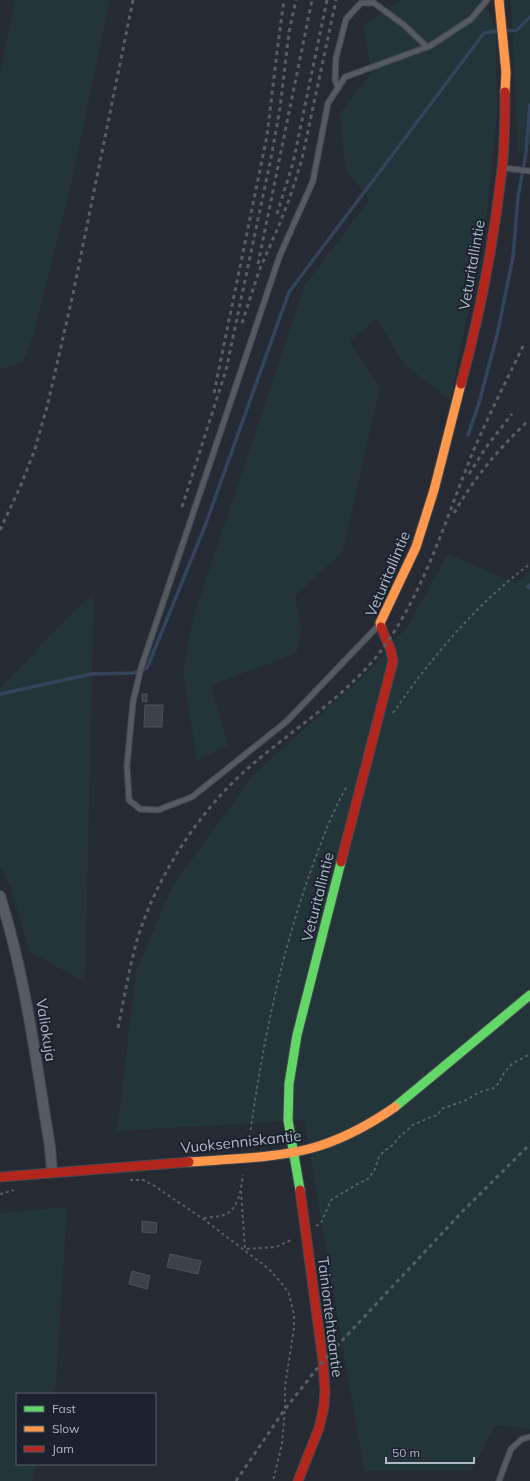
<svg xmlns="http://www.w3.org/2000/svg" width="530" height="1481" viewBox="0 0 530 1481" font-family="Mulish,sans-serif">
<style>
.green{fill:#233538}
.lines{fill:none;stroke-linecap:round;stroke-linejoin:round}
.stream{stroke:#34445b;stroke-width:3.5}
.building{fill:#3d4148;stroke:#4e535b}
.lane-casing{stroke:#44474e;stroke-width:7}
.street-casing{stroke:#44474e;stroke-width:12}
.fast-casing{stroke:#44474e;stroke-width:11}
.slow-casing{stroke:#44474e;stroke-width:11}
.jam-casing{stroke:#44474e;stroke-width:11}
.path{stroke:#595e65;stroke-width:2;stroke-dasharray:3 3;stroke-linecap:butt}
.lane{stroke:#565a61;stroke-width:5}
.street{stroke:#565a61;stroke-width:10}
.fast{stroke:#63d668;stroke-width:9}
.slow{stroke:#ff974d;stroke-width:9}
.jam{stroke:#b3261e;stroke-width:9}
.rail{stroke:#595d64;stroke-width:3;stroke-dasharray:4 4;stroke-linecap:butt}
.labels{text-anchor:middle;stroke-width:4;stroke-linejoin:round;paint-order:stroke}
.street-label{font-size:15px;fill:#afb7c5;stroke:#1a222d}
</style>
<rect width="100%" height="100%" fill="#262b33"/>
<g class="green">
<polygon points="15,0 110,0 70,189 34,333 23,362 0,369 0,73"/>
<polygon points="400,0 485,0 496,32 497,114 485,229 450,400 404,364 377,319 350,341 364,365 380,387 343,551 295,596 301,628 297,653 211,685 228,745 197,761 183,673 193,618 305,285 369,200 345,167 340,113 372,72 363,25 400,1"/>
<polygon points="511,0 530,0 530,145 518,154"/>
<polygon points="448,554 515,583 530,572 530,1429 495,1425 471,1471 364,1471 304,1120 117,1131 136,972 172,887 255,773 367,673 407,627"/>
<polygon points="94,593 85,982 30,952 10,886 0,865 0,689 51,635"/>
<polygon points="67,1207 56,1384 53,1394 17,1394 17,1464 36,1464 32,1481 0,1481 0,1213"/>
</g>
<g class="lines">
<g class="stream">
<polyline points="505,31 517,30 530,17"/>
<polyline points="468,435 479,403 497,335 513,257 518,197 526,153 530,105"/>
<polyline points="530,585 528,587 530,588"/>
<polyline points="0,694 91,674 133,673 147,668 205,526 289,292 484,33 498,31"/>
</g>
</g>
<g class="building">
<polygon points="142,694 147,694 147,702 142,701"/>
<polygon points="145,705 163,705 162,727 144,727"/>
<polygon points="142,1221 157,1223 156,1233 142,1232"/>
<polygon points="170,1254 201,1261 198,1274 167,1267"/>
<polygon points="132,1271 150,1276 147,1289 129,1284"/>
</g>
<g class="lines">
<g class="lane-casing">
<g id="lane">
<polyline points="338,88 335,80 336,58 346,19 361,3 374,3 404,25 427,47"/>
<polyline points="503,168 530,171"/>
<polyline points="378,626 287,721 192,797 158,810 140,809 129,800 127,765 133,702 141,668 280,255 313,181 328,103 345,77 430,46 471,19 487,0"/>
<polyline points="499,1481 511,1449 522,1439 530,1437"/>
</g>
</g>
<g class="street-casing">
<path id="street" d="M0,896C26,978 36,1062 50,1147L52,1172"/>
</g>
<g class="fast-casing">
<g id="fast">
<polyline points="395,1107 530,995"/>
<polyline points="300,1190 288,1120 289,1084 297,1035 341,862"/>
</g>
</g>
<g class="slow-casing">
<g id="slow">
<polyline points="499,0 506,72 505,92"/>
<polyline points="381,627 380,623 416,547 434,490 461,384"/>
<path d="M189,1162C229,1159 282,1158 319,1146C347,1137 372,1123 395,1107"/>
</g>
</g>
<g class="jam-casing">
<g id="jam">
<path d="M461,384C480,314 494,241 502,169C505,143 505,118 505,92"/>
<polyline points="341,862 393,661 391,651 381,627"/>
<polyline points="0,1177 189,1162"/>
<polyline points="298,1481 319,1428 324,1406 325,1391 323,1361 300,1190"/>
</g>
</g>
<g class="path">
<path d="M393,713C432,657 475,605 530,564"/>
<path d="M249,1142C261,1052 279,961 309,876C320,845 331,814 347,786"/>
<polyline points="130,1180 143,1180 153,1185 202,1218 269,1269 283,1285 289,1294 294,1315 294,1328 285,1386 285,1409 282,1444 273,1481"/>
<polyline points="241,1191 245,1249 276,1247 293,1239"/>
<polyline points="0,1194 14,1190"/>
<path d="M204,1218C211,1217 219,1217 226,1214C239,1208 241,1188 243,1175"/>
<polyline points="316,1226 321,1223 331,1200 359,1183 367,1180 374,1171 379,1157 383,1152 394,1144 398,1138 413,1125 431,1117 438,1115 441,1109 464,1101 480,1092 494,1088 499,1083 504,1073 512,1064 530,1054"/>
</g>
<use href="#lane" class="lane"/>
<use href="#street" class="street"/>
<use href="#fast" class="fast"/>
<use href="#slow" class="slow"/>
<use href="#jam" class="jam"/>
<g class="rail">
<polyline points="277,214 293,163 327,0"/>
<polyline points="258,264 312,0"/>
<polyline points="242,323 259,271 280,223 291,194 302,159 336,0"/>
<polyline points="214,393 267,136 278,44 284,0"/>
<polyline points="469,474 487,446 512,414"/>
<polyline points="182,507 226,370 271,158 280,108 289,32 296,0"/>
<path d="M454,513C475,477 499,448 529,420"/>
<polyline points="0,530 21,485 35,449 48,403 73,294 133,0"/>
<path d="M118,1028C124,999 129,969 137,940C157,876 197,814 246,770C291,730 351,694 386,644C425,588 445,522 470,459C486,420 506,382 524,344"/>
<polyline points="236,1481 285,1409 323,1361 461,1213 530,1144"/>
</g>
</g>
<g class="labels">
<g class="street-label">
<text transform="translate(472 265) rotate(-80)" y="5">Veturitallintie</text>
<text transform="translate(388 574) rotate(-67)" y="5">Veturitallintie</text>
<text transform="translate(318 897) rotate(-76)" y="5">Veturitallintie</text>
<text transform="translate(46 1030) rotate(81)" y="5">Valiokuja</text>
<text transform="translate(241 1142) rotate(-6)" y="5">Vuoksenniskantie</text>
<text transform="translate(330 1317) rotate(83)" y="5">Tainiontehtaantie</text>
</g>
</g>
<rect x="16" y="1393" width="140" height="72" fill="#1a222d" stroke="#565e6a"/>
<rect x="24" y="1406" width="20" height="6" fill="#63d668" stroke="#565e6a"/>
<text x="52" y="1413" font-size="12" fill="#afb7c5">Fast</text>
<rect x="24" y="1426" width="20" height="6" fill="#ff974d" stroke="#565e6a"/>
<text x="52" y="1433" font-size="12" fill="#afb7c5">Slow</text>
<rect x="24" y="1446" width="20" height="6" fill="#b3261e" stroke="#565e6a"/>
<text x="52" y="1453" font-size="12" fill="#afb7c5">Jam</text>
<path d="M386 1457v6h88v-6" fill="none" stroke="#afb7c5" stroke-width="2"/>
<text x="392" y="1457" font-size="12" fill="#afb7c5" stroke="#1a222d" stroke-width="3" paint-order="stroke">50 m</text>
</svg>
